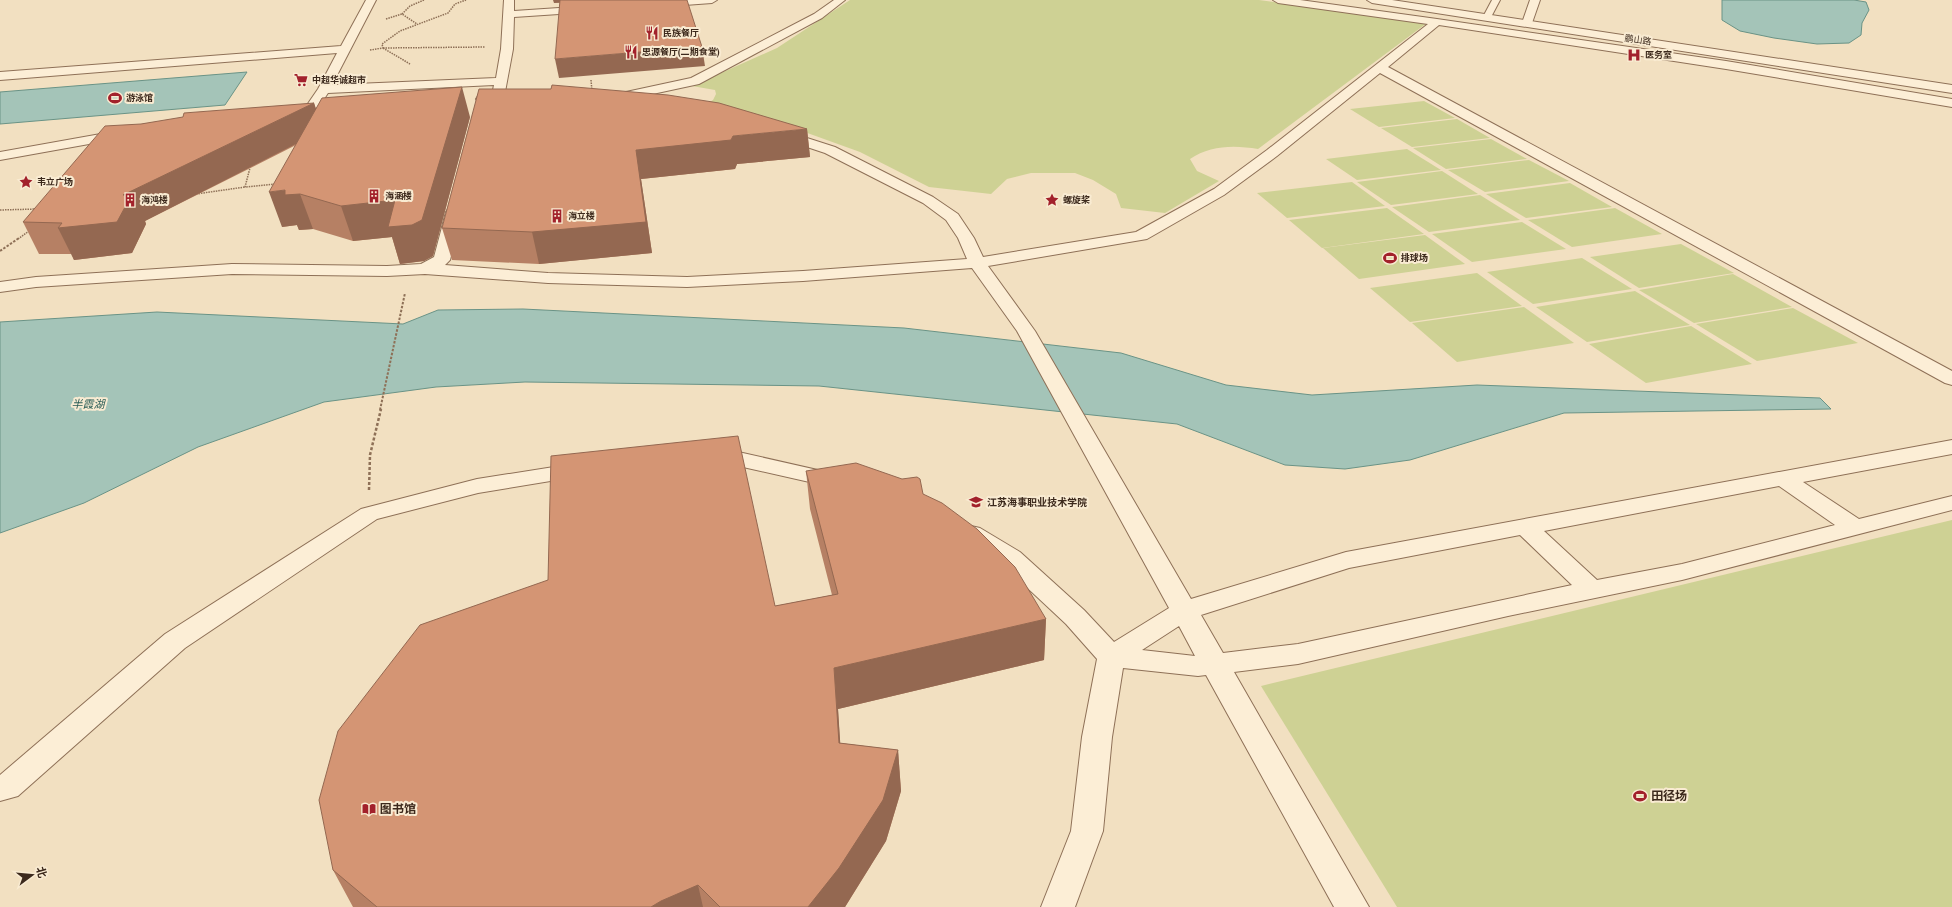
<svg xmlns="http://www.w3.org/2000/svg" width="1952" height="907" viewBox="0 0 1952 907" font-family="Lora,'Noto Sans SC',serif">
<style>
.green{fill:#ced194}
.water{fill:#a4c4b8;stroke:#6a9386}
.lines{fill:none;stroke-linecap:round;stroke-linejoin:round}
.service-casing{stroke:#8e7057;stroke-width:2}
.minor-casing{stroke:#8e7057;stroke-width:2}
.tertiary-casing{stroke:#8e7057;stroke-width:2}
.path-far2{stroke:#8e7057;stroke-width:1.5;stroke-dasharray:1.5 1;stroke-linecap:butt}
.path-far1{stroke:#8e7057;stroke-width:2;stroke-dasharray:2.5 1.5;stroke-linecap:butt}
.path{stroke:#8e7057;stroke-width:2.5;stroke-dasharray:3 2;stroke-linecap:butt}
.service{fill:#fceed6;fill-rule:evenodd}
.minor{fill:#fceed6;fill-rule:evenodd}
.tertiary{fill:#fceed6;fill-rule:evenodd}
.wall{fill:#b68064}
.shaded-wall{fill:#946851}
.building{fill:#d49574;stroke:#946851}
.labels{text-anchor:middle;stroke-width:4;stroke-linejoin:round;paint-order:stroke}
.far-poi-label{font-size:9px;font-weight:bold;fill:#3c291c;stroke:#f9ebd2;text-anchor:start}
.far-street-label{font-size:9px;fill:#3c291c;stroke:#f9ebd2}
.poi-label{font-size:10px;font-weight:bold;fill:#3c291c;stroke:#f9ebd2;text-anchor:start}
.water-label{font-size:11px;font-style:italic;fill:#2a5d56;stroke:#f9ebd2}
.near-poi-label{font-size:12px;font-weight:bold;fill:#3c291c;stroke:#f9ebd2;text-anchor:start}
</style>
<rect width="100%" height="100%" fill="#f2e0c1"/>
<g class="green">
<path d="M850,0H1259L1427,23L1258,149C1235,145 1210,145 1190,159L1197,171L1219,181L1165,213L1121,208L1116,194L1093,180L1075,173H1031L1007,179L991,194L929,187L860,152L788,126L703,106L713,100L716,94L715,90L692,86L777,48Z"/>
<polygon points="1424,101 1455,118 1379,127 1350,109"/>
<polygon points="1457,119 1490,138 1412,147 1381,128"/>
<polygon points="1491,139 1527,159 1446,169 1413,148"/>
<polygon points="1407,149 1441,170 1357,180 1326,159"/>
<polygon points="1529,160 1569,181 1485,192 1448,170"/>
<polygon points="1442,171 1478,194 1391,205 1357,182"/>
<polygon points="1352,182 1385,206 1287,218 1257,193"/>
<polygon points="1570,183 1612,207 1526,218 1486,194"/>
<polygon points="1480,195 1520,220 1429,232 1392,207"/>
<polygon points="1387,208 1424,234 1322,248 1289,220"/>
<polygon points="1615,208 1662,234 1572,247 1528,220"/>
<polygon points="1522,222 1566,249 1472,262 1432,234"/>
<polygon points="1425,235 1465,264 1359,279 1323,248"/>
<polygon points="1681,244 1734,273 1639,288 1590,257"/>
<polygon points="1582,258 1632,289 1533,304 1487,272"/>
<polygon points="1477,273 1522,306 1410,322 1370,288"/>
<polygon points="1733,274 1792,307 1694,323 1639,290"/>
<polygon points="1635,291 1690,325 1587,342 1536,307"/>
<polygon points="1524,307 1574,343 1457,362 1412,323"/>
<polygon points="1793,308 1858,343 1757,361 1696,324"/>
<polygon points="1691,326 1752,364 1646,383 1589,344"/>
<polygon points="1952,520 1952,907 1397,907 1261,686"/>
</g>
<g class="water">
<polygon points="1722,0 1854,0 1866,2 1869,10 1862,23 1861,35 1849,43 1817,44 1774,38 1740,31 1722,20"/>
<polygon points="247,72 225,105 0,124 0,92"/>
<polygon points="523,309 904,328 1121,353 1226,385 1312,395 1477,385 1820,398 1831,409 1564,413 1410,460 1345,469 1285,465 1177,424 819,386 525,382 436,387 324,402 198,447 84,503 0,533 0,322 157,312 403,324 438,310"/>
</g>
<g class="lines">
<g class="service-casing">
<polygon id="service" points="1492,0 1500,0 1490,19 1484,19 1483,17"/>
</g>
<g class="minor-casing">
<g id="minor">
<polygon points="366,0 376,0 332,85 496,78 501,49 504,0 514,0 514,11 589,6 594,9 589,12 514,17 513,49 505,92 495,98 496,100 494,103 490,104 478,102 476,99 478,96 493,90 494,85 328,93 318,108 308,108 307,105 318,89 337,53 0,80 0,72 341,46"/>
<polygon points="671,0 717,0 712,3 657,7 652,4 657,1"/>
<polygon points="834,0 845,0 822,18 699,84 634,98 614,106 608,102 610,99 626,92 691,78 814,14"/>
<path d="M1273,0H1300L1437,19L1726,61L1952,99V107L1726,69L1439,25L1388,67L1952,371V385L1945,383L1380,73L1277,156L1224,195L1147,239L988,266L1035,331L1191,599L1346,552L1952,440V454L1803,482L1859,519L1952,496V510L1682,580L1508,616L1298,664L1234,672L1369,907H1334L1206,675L1198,676L1123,668L1112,737L1103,831L1075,907H1041L1071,831L1082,737L1097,659L1066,624L1002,564L962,540L959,534L962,528L971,526L980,528L1020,552L1084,610L1114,642L1169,608L1017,331L972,268L803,281L687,287L548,283L425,274L387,276L232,274L36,287L0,292V282L36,277L232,264L387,266L421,264L434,257L446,212L448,209L454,207L460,209L462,212L450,260L445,265L548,273L687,277L803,271L967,259L958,238L946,220L923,203L825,153L774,136L772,133L774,130L779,129L835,147L933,197L958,214L974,238L983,257L1136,232L1214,189L1267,150L1428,24L1278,3ZM1779,486L1835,525L1682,564L1597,580L1544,531ZM1520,535L1572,585L1298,644L1223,653L1201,615L1349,568ZM1179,626L1195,656L1142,650Z"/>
<polygon points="1530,0 1540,0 1532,23 1527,26 1522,23"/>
<polygon points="123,130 128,131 130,134 128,137 0,160 0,152"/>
<polygon points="725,449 844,476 847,481 844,486 836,488 725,463 715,464 707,462 704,457 707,452"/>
<polygon points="579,463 587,465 590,470 587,475 478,493 377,519 185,648 18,796 0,801 0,775 165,634 361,509 477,479"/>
</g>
</g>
<g class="tertiary-casing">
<polygon id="tertiary" points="1367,0 1392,0 1952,85 1952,93 1372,3"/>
</g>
<g class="path-far2">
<polyline points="402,14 410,6 424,0"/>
<polyline points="386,19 402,14 417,24"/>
<polyline points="383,48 485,47"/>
<polyline points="383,48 410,64"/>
<polyline points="370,50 383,48 382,44 400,31 448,13 455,4 466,0"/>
<polyline points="591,80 592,91"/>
<polyline points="251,164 245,187 276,184"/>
<polyline points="196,194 245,187"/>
<polyline points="0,210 37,209"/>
<polyline points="18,239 29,231"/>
</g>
<g class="path-far1">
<polyline points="0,251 19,238"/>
<polyline points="380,410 405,293"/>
</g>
<polyline class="path" points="369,490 370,455 381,409"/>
<use href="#service" class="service"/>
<use href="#minor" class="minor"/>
<use href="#tertiary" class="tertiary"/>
</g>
<g class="wall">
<polygon points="314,103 316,109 470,117 433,256 424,261 400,264 392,237 353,241 313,229 299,230 297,225 282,227 296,145 145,221 146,224 132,253 74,260 72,254 39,254 23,222 141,124"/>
<polygon points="807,129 810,157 737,164 735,169 641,179 652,253 539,264 452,260 442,228"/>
<polygon points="806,471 923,494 1046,619 1044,660 838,709 840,743 898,750 901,791 886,841 845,907 353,907 333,870 775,606 832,595 810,509"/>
</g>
<g class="shaded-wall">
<polygon points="553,0 660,0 554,3"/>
<polygon points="702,47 705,66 559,78 555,59"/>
<polygon points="462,87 470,117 433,256 424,261 400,264 392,237 353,241 341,206 395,200"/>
<polygon points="314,103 323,130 145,221 146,224 132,253 74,260 58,228 123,195"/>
<polygon points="807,129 810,157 737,164 735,169 641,179 652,253 539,264 532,232 636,150 733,136"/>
<polygon points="285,190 300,194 313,229 299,230 297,225 282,227 269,192"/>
<polygon points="1046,619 1044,660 838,709 843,784 839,743 834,668"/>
<polygon points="898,750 901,791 886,841 845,907 808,907"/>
<polygon points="698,885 703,907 651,907 661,901"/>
</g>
<g class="building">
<polygon points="560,0 687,0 702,47 555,59"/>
<polygon points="552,85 668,95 719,103 807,129 733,136 731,140 636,150 646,222 532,232 442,228 479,89 551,89"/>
<polygon points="462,87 422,220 412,225 388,227 395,200 341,206 300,194 285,195 285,190 269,192 322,98"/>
<polygon points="314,103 123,195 132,194 117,222 58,228 62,223 23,222 105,126 141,124 183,117 184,113"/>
<polygon points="738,436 775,606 838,594 806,471 856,463 902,479 917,477 920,479 923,494 942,503 977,529 1015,567 1046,619 834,668 839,743 898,750 883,800 839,868 808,907 720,907 698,885 661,901 651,907 377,907 333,870 319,800 338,731 420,625 548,580 551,456"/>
</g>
<defs>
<g id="restaurant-bare" transform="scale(1.08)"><path d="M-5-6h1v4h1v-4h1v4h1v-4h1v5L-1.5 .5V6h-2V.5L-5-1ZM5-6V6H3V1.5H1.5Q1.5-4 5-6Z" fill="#a2212b" stroke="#f9ebd2" stroke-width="2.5" paint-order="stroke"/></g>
<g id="hospital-bare" transform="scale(1.08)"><path d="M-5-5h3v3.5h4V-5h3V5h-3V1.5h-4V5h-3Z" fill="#a2212b" stroke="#f9ebd2" stroke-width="2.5" paint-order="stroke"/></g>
<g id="supermarket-bare" transform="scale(1.08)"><path d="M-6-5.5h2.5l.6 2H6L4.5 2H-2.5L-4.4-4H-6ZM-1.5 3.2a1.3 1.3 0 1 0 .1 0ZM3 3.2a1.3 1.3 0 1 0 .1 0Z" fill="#a2212b" stroke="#f9ebd2" stroke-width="2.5" paint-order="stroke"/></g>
<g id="stadium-bare" transform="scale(1.08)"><path d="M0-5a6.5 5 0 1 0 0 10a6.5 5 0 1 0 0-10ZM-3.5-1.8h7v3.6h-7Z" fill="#a2212b" stroke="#f9ebd2" stroke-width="2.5" paint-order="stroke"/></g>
<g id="sight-bare" transform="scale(1.08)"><path d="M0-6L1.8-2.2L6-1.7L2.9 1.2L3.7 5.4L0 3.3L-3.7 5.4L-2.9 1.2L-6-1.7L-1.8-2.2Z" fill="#a2212b" stroke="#f9ebd2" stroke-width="2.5" paint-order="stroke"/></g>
<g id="building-bare" transform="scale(1.08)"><path d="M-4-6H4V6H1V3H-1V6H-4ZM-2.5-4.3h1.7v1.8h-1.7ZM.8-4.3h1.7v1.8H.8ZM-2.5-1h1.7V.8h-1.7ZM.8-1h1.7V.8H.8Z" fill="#a2212b" stroke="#f9ebd2" stroke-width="2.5" paint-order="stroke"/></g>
<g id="university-bare" transform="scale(1.08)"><path d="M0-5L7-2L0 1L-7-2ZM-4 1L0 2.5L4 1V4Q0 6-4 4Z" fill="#a2212b" stroke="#f9ebd2" stroke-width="2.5" paint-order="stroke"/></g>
<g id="library-bare" transform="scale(1.08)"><path d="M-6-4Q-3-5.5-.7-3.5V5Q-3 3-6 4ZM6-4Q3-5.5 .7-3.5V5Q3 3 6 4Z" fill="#a2212b" stroke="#f9ebd2" stroke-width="2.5" paint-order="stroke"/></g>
</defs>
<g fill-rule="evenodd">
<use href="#restaurant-bare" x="652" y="33"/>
<use href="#restaurant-bare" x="631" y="52"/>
<use href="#hospital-bare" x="1634" y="55"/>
<use href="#supermarket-bare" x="301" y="80"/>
<use href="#stadium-bare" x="115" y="98"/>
<use href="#sight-bare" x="26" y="182"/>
<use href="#building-bare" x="374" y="196"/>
<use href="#building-bare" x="130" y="200"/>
<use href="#sight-bare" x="1052" y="200"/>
<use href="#building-bare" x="557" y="216"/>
<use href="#stadium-bare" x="1390" y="258"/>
<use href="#university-bare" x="976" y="502"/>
<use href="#stadium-bare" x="1640" y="796"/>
<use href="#library-bare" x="369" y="809"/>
</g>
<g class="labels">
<g class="far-poi-label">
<text x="663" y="36">民族餐厅</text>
<text x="642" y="55">思源餐厅(二期食堂)</text>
<text x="1645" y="58">医务室</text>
<text x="312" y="83">中超华诚超市</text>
<text x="126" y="101">游泳馆</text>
<text x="37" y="185">韦立广场</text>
<text x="385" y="199">海涵楼</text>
<text x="141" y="203">海鸿楼</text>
<text x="1063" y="203">螺旋桨</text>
<text x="568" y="219">海立楼</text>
<text x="1401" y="261">排球场</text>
</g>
<g class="far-street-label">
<text transform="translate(1638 40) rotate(8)" y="3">鹏山路</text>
</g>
<g class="poi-label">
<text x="987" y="506">江苏海事职业技术学院</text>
</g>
<g class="water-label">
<text x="88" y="408">半霞湖</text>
</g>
<g class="near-poi-label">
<text x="1651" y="800">田径场</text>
<text x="380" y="813">图书馆</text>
</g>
</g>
<g transform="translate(32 875) rotate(74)" stroke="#f9ebd2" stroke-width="3" paint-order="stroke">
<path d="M0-3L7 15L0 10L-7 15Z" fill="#3c291c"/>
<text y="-6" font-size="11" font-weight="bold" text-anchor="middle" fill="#3c291c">北</text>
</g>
</svg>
